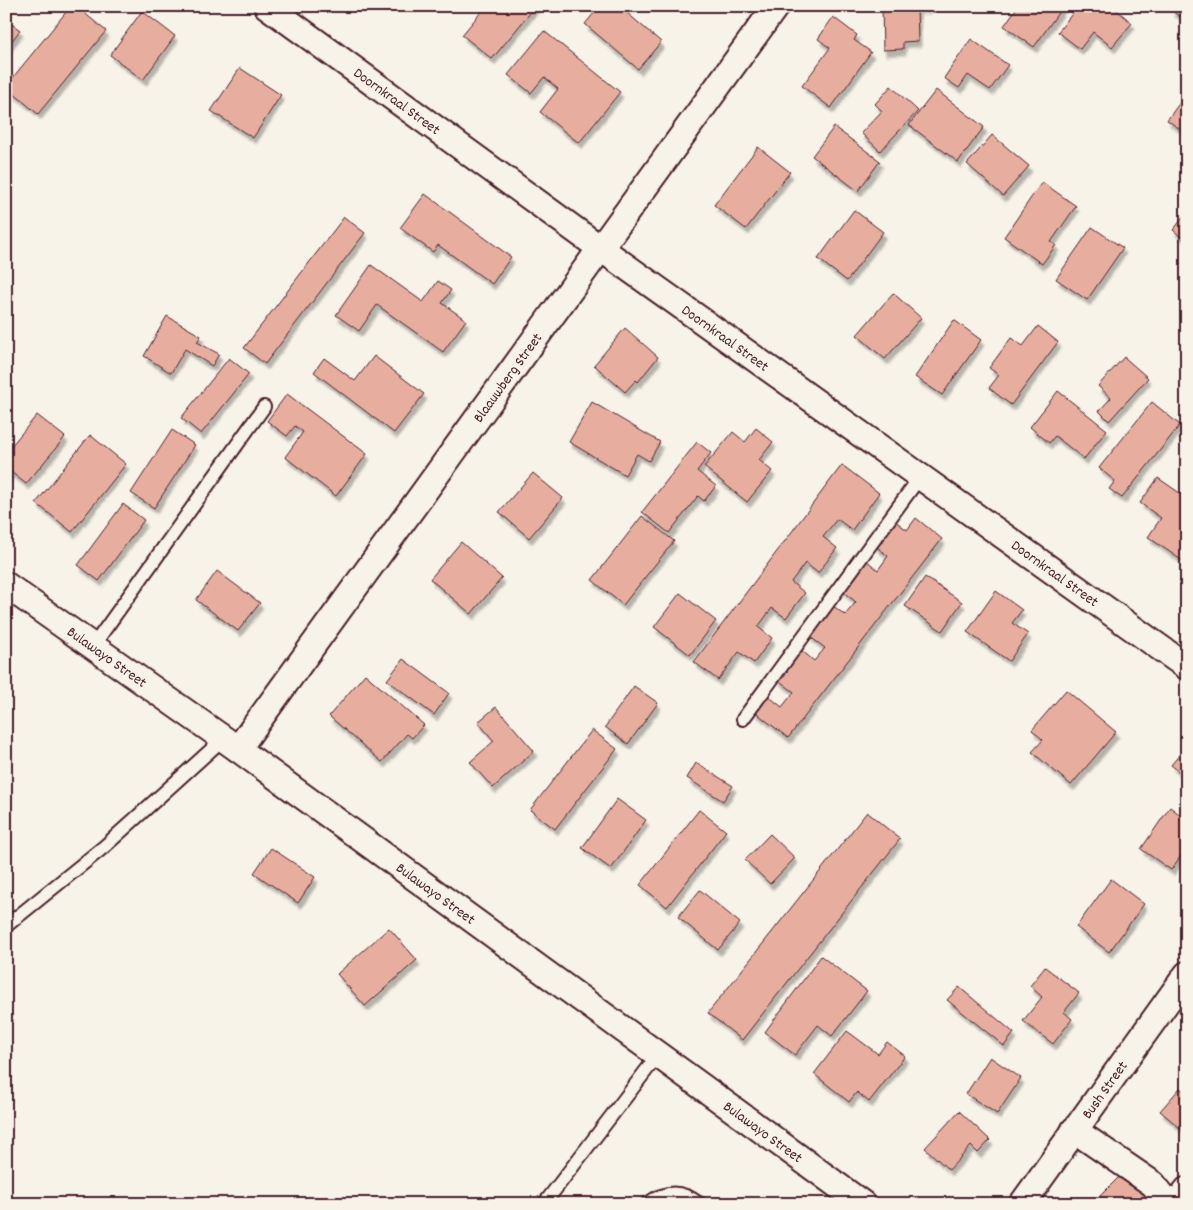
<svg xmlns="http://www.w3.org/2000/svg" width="1193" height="1210" viewBox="0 0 1193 1210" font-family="Dekko,sans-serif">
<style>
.building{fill:#e7aea0;stroke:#4a1f2b;filter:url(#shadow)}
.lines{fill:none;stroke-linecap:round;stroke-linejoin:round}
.service-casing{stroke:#4a1f2b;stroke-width:16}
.minor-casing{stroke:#4a1f2b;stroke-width:29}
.service{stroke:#f7f3e8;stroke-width:12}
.minor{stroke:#f7f3e8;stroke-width:25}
.labels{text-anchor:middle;stroke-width:4.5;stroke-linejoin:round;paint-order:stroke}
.street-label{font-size:15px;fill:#4a1f2b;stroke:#f7f3e8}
</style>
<defs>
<filter id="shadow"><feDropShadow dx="3" dy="5.5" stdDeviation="1" flood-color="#0004"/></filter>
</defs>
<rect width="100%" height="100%" fill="#f7f3e8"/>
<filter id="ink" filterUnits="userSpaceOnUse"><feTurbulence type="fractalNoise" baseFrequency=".02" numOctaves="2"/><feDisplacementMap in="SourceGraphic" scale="10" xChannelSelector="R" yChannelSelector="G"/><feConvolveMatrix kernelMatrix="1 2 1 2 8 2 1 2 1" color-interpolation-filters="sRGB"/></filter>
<g filter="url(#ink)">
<g class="building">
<polygon points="71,6 76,6 106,31 38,114 6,87 6,86"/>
<polygon points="486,6 536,6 492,59 462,35"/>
<polygon points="600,6 619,6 661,42 638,69 585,24"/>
<polygon points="882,6 928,6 928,8 917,8 918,41 903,42 903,49 883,50"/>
<polygon points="1018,6 1063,6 1034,47 1004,26"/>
<polygon points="1078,6 1112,6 1132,23 1112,47 1093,32 1080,49 1058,32"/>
<polygon points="1174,6 1187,6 1187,22 1171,10"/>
<polygon points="142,11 175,36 143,80 110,55"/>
<polygon points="833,17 857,35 854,40 871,52 831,108 802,86 830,48 818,39"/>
<polygon points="6,20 20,30 6,49"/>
<polygon points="544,31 620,92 579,143 540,112 558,89 544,77 531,93 508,75"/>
<polygon points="971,39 1008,65 990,90 968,75 959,88 944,78"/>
<polygon points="240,68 281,95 253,138 211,111"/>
<polygon points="891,86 918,111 880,151 861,133 882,111 875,104"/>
<polygon points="936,90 984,127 958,162 909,125"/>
<polygon points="1187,93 1187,134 1167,120"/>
<polygon points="834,127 880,161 858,191 812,156"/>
<polygon points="992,135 1029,166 1003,196 967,164"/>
<polygon points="758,147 790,172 746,229 714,205"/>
<polygon points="1042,182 1076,206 1051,242 1056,245 1042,264 1004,237"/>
<polygon points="425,194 511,257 492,284 438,245 433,252 400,228"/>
<polygon points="854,210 883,232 847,281 818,259"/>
<polygon points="1187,213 1187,242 1173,230"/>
<polygon points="344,217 365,233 265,364 244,348"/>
<polygon points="1092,227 1123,248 1087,300 1056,279"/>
<polygon points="371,265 423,302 438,281 451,290 442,303 466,320 443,352 377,305 359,331 336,315"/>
<polygon points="893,293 921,318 885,359 857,335"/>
<polygon points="167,316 201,336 197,342 219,354 212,366 185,349 171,373 144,356"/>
<polygon points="954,320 981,340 942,395 915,377"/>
<polygon points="1038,326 1058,342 1011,405 989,388 999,375 989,368 1011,338 1023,346"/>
<polygon points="625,328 658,357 638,382 636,380 625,392 594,365"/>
<polygon points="374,356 424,394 394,433 314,372 324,358 355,381"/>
<polygon points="1124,357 1148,378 1109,421 1099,411 1111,398 1098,386"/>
<polygon points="229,358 249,374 201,434 181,418"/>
<polygon points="1058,391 1107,430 1084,459 1055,436 1049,443 1030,427"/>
<polygon points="287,394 367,454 336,496 285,457 303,432 295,426 287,436 267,421"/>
<polygon points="592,402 660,442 649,461 637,454 625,475 569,442"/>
<polygon points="1152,402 1180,425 1122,498 1109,489 1115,481 1099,468"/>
<polygon points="37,415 65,437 26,484 11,472 6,478 6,452"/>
<polygon points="756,428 773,442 759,460 772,471 747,502 704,467 733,432 745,442"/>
<polygon points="172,430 195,445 154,508 131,493"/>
<polygon points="90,435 126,464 72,532 36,503"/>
<polygon points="697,442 711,453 697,471 716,486 704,501 698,496 669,533 642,512"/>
<polygon points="842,465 879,493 852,530 837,519 823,537 837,548 818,573 805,563 791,582 805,593 786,618 772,608 758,627 772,638 754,663 739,652 718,680 694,662"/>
<polygon points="533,473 563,498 529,538 499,512"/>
<polygon points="1158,478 1187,498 1187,564 1148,537 1161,518 1140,503"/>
<polygon points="123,504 144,520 99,581 78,565"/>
<polygon points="642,516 674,541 623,605 592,580"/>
<polygon points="916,518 942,539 788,738 754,711 767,695 782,707 794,692 777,679 800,649 814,661 825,648 809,636 832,605 845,615 856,602 842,591 866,560 878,570 888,556 874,545 894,520 907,530"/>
<polygon points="461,542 502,578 471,614 430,579"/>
<polygon points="217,571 260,603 238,631 196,600"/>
<polygon points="925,577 962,602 942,631 905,606"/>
<polygon points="996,591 1022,610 1012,623 1028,634 1009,661 967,632"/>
<polygon points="680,593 716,621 690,655 654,627"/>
<polygon points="403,659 449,693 434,715 387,680"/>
<polygon points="365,674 424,725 412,738 407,734 382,762 329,716"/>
<polygon points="634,686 658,703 628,744 605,727"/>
<polygon points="1066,690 1116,732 1071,785 1032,752 1043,740 1032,730"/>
<polygon points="496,707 534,751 493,788 470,762 494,741 478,722"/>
<polygon points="592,730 617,749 555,829 530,810"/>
<polygon points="1187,746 1187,778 1171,765"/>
<polygon points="696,763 733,786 723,801 687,778"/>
<polygon points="617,799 646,820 611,869 582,848"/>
<polygon points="1170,807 1187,820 1187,847 1171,870 1141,849"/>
<polygon points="699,810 726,831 667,907 640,885"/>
<polygon points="867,812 900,839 742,1040 708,1013"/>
<polygon points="770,834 795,858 770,884 745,860"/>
<polygon points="271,848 315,877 298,903 254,873"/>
<polygon points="1111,879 1144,904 1109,952 1076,927"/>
<polygon points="700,890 740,923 718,950 678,917"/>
<polygon points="389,928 417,960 365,1006 337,974"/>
<polygon points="821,956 867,991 832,1036 818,1025 795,1055 765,1032"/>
<polygon points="1045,967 1079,993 1064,1012 1072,1019 1053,1044 1023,1021 1042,997 1030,986"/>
<polygon points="959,987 1014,1033 1004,1046 947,1000"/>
<polygon points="847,1031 878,1054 887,1042 905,1056 869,1102 857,1092 849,1102 814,1074"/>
<polygon points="990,1057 1021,1078 997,1114 966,1094"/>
<polygon points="1180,1088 1187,1094 1187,1134 1160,1111"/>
<polygon points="959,1111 990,1140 978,1153 971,1146 949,1170 925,1148"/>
<polygon points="1123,1173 1150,1200 1146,1204 1108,1204 1100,1196"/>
</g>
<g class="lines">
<g class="service-casing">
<g id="service">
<polyline points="93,646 264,407"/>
<polyline points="743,719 920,477"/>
<polyline points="6,926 105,846 223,739"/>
<polyline points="544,1204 658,1055"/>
<path d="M647,1204C666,1190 681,1190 700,1204"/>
</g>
</g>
<g class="minor-casing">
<g id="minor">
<path id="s1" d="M267,6L600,248L1187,667"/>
<path id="s2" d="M6,585L238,749L863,1204"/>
<path id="s3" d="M238,749L776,6"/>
<polyline points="1074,1130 1153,1184 1162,1195 1166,1204"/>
<path id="s4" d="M1022,1204L1187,974"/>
<polyline points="1176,1204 1187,1190"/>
</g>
</g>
<use href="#service" class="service"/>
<use href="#minor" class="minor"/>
</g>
</g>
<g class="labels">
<g class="street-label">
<text dy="5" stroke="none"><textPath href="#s1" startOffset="161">Doornkraal Street</textPath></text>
<text dy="5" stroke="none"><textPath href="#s1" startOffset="566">Doornkraal Street</textPath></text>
<text dy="5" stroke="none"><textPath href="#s3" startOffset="459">Blaauwberg Street</textPath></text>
<text dy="5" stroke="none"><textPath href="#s1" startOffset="971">Doornkraal Street</textPath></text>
<text dy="5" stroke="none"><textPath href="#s2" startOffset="124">Bulawayo Street</textPath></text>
<text dy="5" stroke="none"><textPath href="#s2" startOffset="529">Bulawayo Street</textPath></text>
<text dy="5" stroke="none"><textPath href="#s4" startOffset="141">Bush Street</textPath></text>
<text dy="5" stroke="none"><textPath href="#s2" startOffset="934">Bulawayo Street</textPath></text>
</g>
</g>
<rect width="1193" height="1210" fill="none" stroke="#f7f3e8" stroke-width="25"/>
<rect x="12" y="12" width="1168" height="1185" fill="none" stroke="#4a1f2b" stroke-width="2" filter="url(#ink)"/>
</svg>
